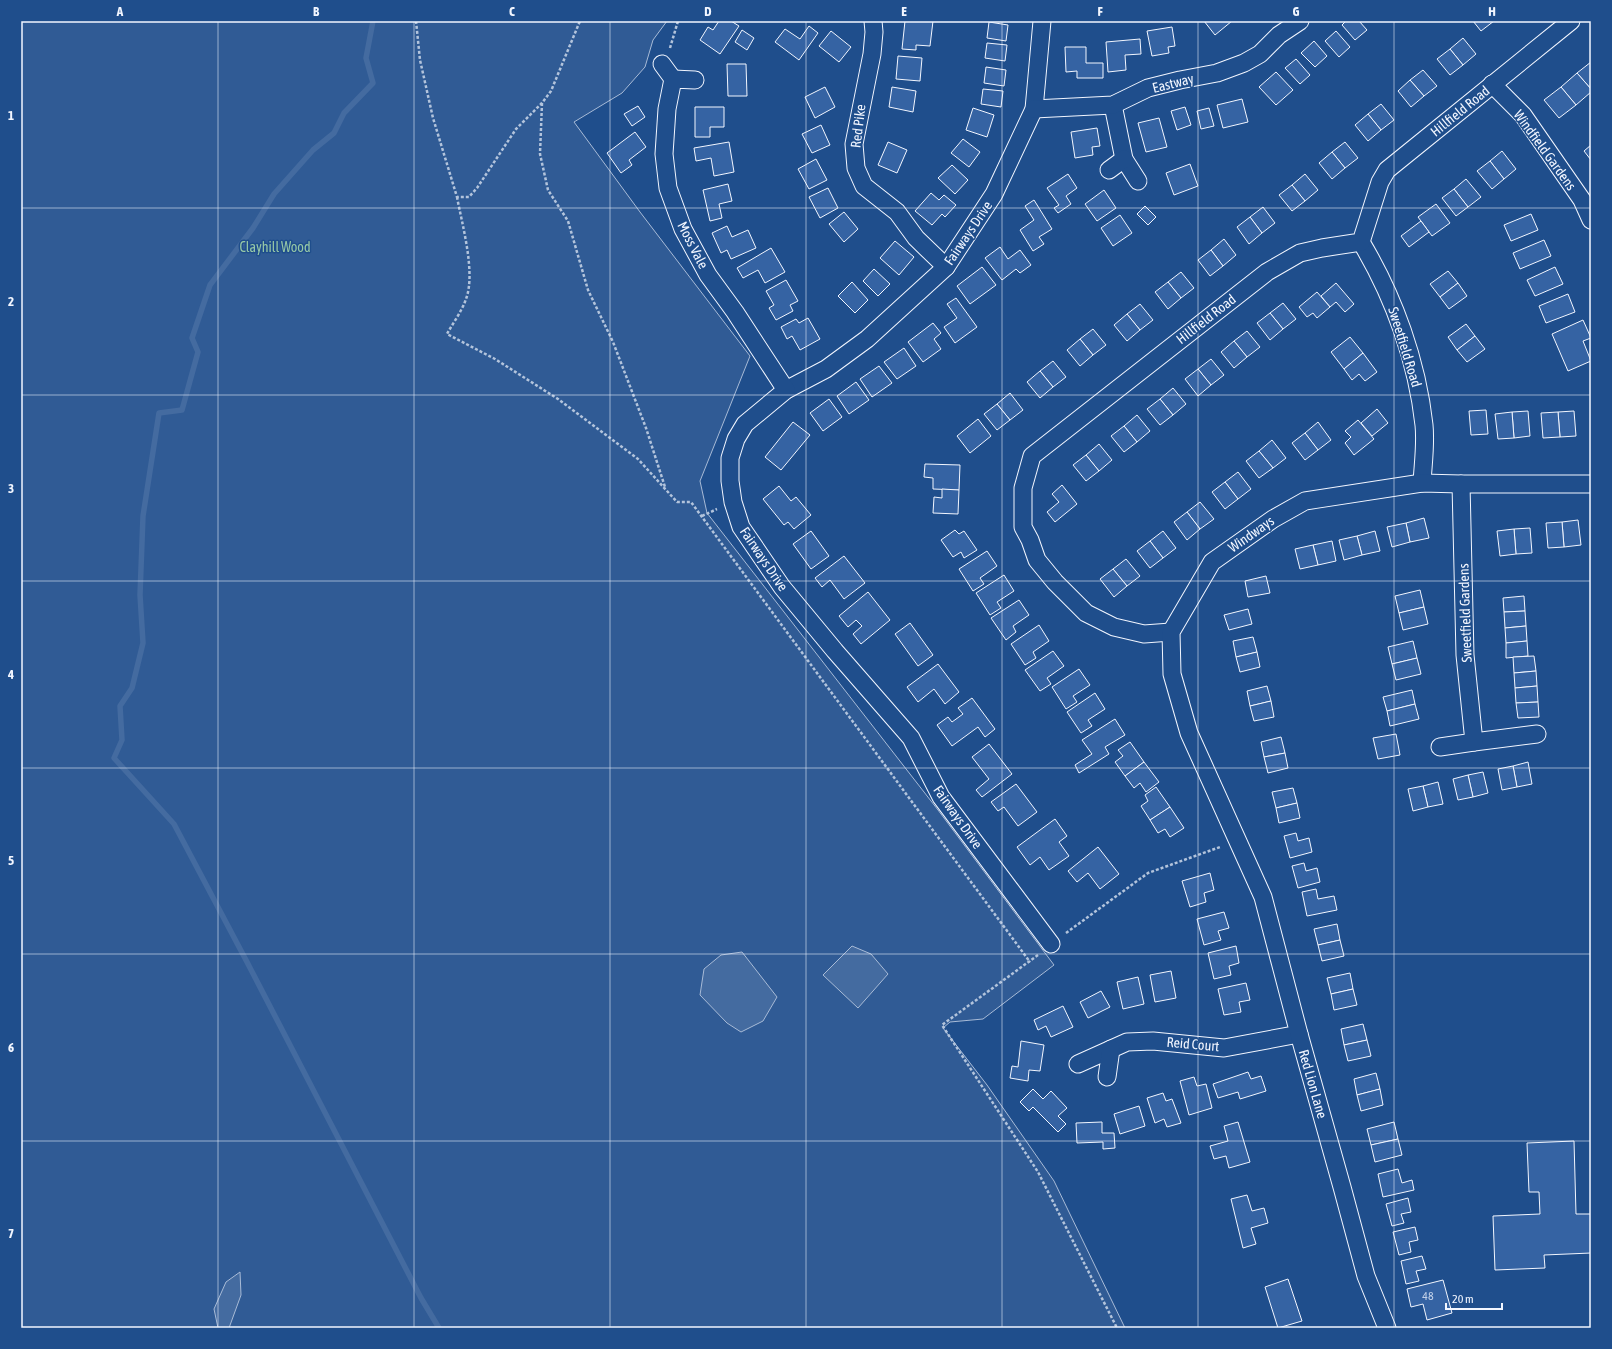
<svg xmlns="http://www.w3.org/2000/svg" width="1612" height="1349" viewBox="0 0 1612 1349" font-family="'Asap Condensed',sans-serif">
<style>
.green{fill:#305b95;stroke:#a8bbd7}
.water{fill:#446ba0;stroke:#a8bbd7}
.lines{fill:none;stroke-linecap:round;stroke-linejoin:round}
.stream{stroke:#446ba0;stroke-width:5.5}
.building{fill:#3563a3;stroke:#f2f6ff}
.minor-casing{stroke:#f2f6ff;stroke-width:19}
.path{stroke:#b3c4dc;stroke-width:2.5;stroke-dasharray:3 2;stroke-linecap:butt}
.minor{stroke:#1f4e8c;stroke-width:17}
.grid{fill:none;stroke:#f2f6ff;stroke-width:1;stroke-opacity:0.55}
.labels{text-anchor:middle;stroke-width:3;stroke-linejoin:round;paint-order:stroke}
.number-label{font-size:12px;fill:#c3d1e8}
.street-label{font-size:14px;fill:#f2f6ff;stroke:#1f4e8c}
.park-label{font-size:14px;fill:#97c8a6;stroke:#1f4e8c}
.neatline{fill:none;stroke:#f2f6ff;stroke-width:1.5}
.grid-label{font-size:13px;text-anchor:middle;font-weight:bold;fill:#f2f6ff}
</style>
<rect width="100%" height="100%" fill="#1f4e8c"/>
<polygon class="green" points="21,21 667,21 653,40 645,67 622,93 574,122 640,212 750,356 700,481 707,513 938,810 1054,965 983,1019 950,1022 943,1028 987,1085 1054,1181 1125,1328 21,1328"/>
<g class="water">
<polygon points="852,946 871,954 888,974 858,1008 823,975"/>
<polygon points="742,952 777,997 763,1021 741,1032 727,1023 700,995 704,969 721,955"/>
<polygon points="240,1272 241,1295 229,1328 218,1328 214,1309 226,1282"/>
</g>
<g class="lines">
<polyline class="stream" points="373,21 366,58 373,83 344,113 334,133 313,150 274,194 253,228 210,285 192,338 198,352 182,410 159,413 143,516 140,595 143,643 132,688 120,706 122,740 114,758 174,824 247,962 421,1298 439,1328"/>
</g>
<g class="building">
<polygon points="719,21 731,21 739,26 720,54 700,40 708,27 713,30"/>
<polygon points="905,21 933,21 930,46 916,45 916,50 902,49"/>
<polygon points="1204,21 1232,21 1215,35"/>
<polygon points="1346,21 1359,21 1367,30 1355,40 1342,25"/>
<polygon points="1473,21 1494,21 1481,31"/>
<polygon points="989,22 1008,25 1006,41 987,38"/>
<polygon points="809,26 818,33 799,60 775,42 785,29 800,39"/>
<polygon points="1172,27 1175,46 1168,47 1169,53 1152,56 1147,31"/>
<polygon points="742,30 754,38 747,50 735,42"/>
<polygon points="831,31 851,47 839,62 819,46"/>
<polygon points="1336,31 1350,47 1339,57 1325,41"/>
<polygon points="1463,38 1476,54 1463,65 1450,49"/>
<polygon points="1140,39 1141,54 1125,55 1126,70 1108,72 1106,42"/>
<polygon points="1314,41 1327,56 1315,67 1301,53"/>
<polygon points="987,43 1007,45 1005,61 985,58"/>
<polygon points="1065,47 1086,47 1086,63 1103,63 1103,78 1077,78 1077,71 1066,72"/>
<polygon points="1450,49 1463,65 1450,75 1437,59"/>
<polygon points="898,56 922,58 920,81 896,79"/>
<polygon points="1296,59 1310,75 1300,84 1285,68"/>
<polygon points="1591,62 1591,89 1577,73"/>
<polygon points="727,64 746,64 747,96 728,96"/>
<polygon points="986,67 1006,70 1004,86 984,83"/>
<polygon points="1423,70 1437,86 1424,96 1410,80"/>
<polygon points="1276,72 1293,90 1276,105 1259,87"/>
<polygon points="1577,73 1591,89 1591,92 1576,105 1561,87"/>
<polygon points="1410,80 1424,96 1411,107 1398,91"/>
<polygon points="825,87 835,107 815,118 805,97"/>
<polygon points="892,87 916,91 913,112 889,107"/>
<polygon points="1561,87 1576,105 1559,118 1544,100"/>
<polygon points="983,89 1003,91 1001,107 981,104"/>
<polygon points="1242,99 1248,122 1223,128 1217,105"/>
<polygon points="1381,104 1394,120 1381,130 1368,114"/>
<polygon points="638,106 645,117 632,126 624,114"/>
<polygon points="695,107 724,107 724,127 710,127 710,137 695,137"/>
<polygon points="1185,107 1191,125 1177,130 1171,111"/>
<polygon points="973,108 994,115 987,137 966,130"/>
<polygon points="1209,108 1214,126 1201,129 1197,111"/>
<polygon points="1368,114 1381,130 1368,141 1355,125"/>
<polygon points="1159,118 1167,147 1146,152 1138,123"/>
<polygon points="821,125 830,145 812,153 802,134"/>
<polygon points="1097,128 1100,146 1092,147 1093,155 1075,158 1071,132"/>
<polygon points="635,132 646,147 629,160 632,165 621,173 607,153"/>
<polygon points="963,139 980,152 969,167 951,153"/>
<polygon points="729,142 734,172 714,176 711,158 696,161 694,148"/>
<polygon points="888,142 907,150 897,173 878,165"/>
<polygon points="1345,142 1358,158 1345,168 1332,152"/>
<polygon points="1591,145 1591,160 1584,151"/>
<polygon points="1502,151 1516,169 1504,179 1490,161"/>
<polygon points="1332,152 1345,168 1332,179 1319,163"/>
<polygon points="816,159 827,180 809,189 798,169"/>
<polygon points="1490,161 1504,179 1492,189 1477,171"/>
<polygon points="1190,164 1198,186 1174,195 1166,173"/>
<polygon points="952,165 968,180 955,194 938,178"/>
<polygon points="1068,174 1077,188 1066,196 1071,204 1058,213 1054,208 1059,205 1047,188"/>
<polygon points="1305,174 1318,190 1305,201 1292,185"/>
<polygon points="1466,179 1481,197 1468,207 1454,189"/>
<polygon points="728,184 732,201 719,204 722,218 710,221 703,190"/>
<polygon points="1292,185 1305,201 1292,211 1279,195"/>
<polygon points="828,188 838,208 820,218 809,197"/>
<polygon points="1454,189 1468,207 1456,216 1442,198"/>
<polygon points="1104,190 1116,208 1097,221 1085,204"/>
<polygon points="931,193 939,200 944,195 956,205 945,217 942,214 932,225 915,211"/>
<polygon points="1034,200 1052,229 1039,237 1044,244 1033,251 1020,230 1034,220 1025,206"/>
<polygon points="1436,204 1450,223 1432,236 1418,217"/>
<polygon points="1145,206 1156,217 1148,225 1137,214"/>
<polygon points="1263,207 1275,223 1262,233 1250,217"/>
<polygon points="844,212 858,229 844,242 829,224"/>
<polygon points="1531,214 1538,230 1511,241 1504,225"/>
<polygon points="1120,215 1132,233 1113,246 1101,228"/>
<polygon points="1250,217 1262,233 1249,244 1237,227"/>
<polygon points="1421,221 1429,232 1409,247 1401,236"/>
<polygon points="727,226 732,237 748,230 756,248 731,259 727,250 721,253 712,233"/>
<polygon points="1224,239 1236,255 1223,266 1211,250"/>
<polygon points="1544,240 1551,256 1520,269 1513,253"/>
<polygon points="895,241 914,257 899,275 880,258"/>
<polygon points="1000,247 1008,259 1020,250 1031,265 1020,273 1016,269 1002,280 985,258"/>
<polygon points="771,248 785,272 765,283 758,270 743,278 737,268"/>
<polygon points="1211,250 1223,266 1210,276 1198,260"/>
<polygon points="982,267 996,285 970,304 957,286"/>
<polygon points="1555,267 1563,284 1535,296 1527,280"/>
<polygon points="874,269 890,284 878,296 863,281"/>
<polygon points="1448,271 1458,283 1440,297 1430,284"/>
<polygon points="1181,272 1194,288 1181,298 1168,282"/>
<polygon points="786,280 798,301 790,305 793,311 776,320 769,308 774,305 766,291"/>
<polygon points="852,282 868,300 855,313 838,296"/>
<polygon points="1168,282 1181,298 1168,309 1155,292"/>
<polygon points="1336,283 1354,304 1345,312 1336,302 1330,307 1321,296"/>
<polygon points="1458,283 1467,296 1449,309 1440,297"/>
<polygon points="1317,292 1330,307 1317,318 1313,313 1307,317 1299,307"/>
<polygon points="1568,294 1575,312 1546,323 1539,306"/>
<polygon points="956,298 977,327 955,343 944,327 957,318 947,304"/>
<polygon points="1283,303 1296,319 1283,329 1270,313"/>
<polygon points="1140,304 1153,320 1140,330 1127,314"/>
<polygon points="1270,313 1283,329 1270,340 1257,323"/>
<polygon points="1127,314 1140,330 1127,341 1114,325"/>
<polygon points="808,318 820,339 800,350 792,336 787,339 781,327 796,319 799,323"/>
<polygon points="1583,320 1591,338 1583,341 1591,361 1568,371 1552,334"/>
<polygon points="933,323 941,333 934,339 941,349 923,362 908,342"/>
<polygon points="1466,324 1475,336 1457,350 1448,337"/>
<polygon points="1093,329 1106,345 1093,355 1080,339"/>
<polygon points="1247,331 1260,347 1247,357 1234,341"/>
<polygon points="1475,336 1485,349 1467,362 1457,350"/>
<polygon points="1350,337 1363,353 1344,369 1331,352"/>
<polygon points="1080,339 1093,355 1080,366 1067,350"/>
<polygon points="1234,341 1247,357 1234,368 1221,352"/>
<polygon points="904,348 916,366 897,379 884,362"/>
<polygon points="1363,353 1377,372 1365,381 1359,374 1352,380 1344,369"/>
<polygon points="1211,359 1224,375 1211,385 1198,369"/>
<polygon points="1053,361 1066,377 1053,387 1040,371"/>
<polygon points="879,366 892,383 872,397 860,379"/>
<polygon points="1198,369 1211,385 1198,396 1185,379"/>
<polygon points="1040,371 1053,387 1040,398 1027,382"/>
<polygon points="856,382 869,400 849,414 837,396"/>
<polygon points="1173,388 1186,404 1173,415 1160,399"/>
<polygon points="1010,393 1023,410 1010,420 997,404"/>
<polygon points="829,399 842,417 823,431 810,413"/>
<polygon points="1160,399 1173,415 1160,425 1147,409"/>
<polygon points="997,404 1010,420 997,430 984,414"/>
<polygon points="1377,409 1388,423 1372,436 1361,423"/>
<polygon points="1486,410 1488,434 1471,435 1469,411"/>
<polygon points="1528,411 1530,436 1514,438 1512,412"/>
<polygon points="1574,411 1576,436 1560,437 1558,412"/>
<polygon points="1512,412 1514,438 1498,439 1495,414"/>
<polygon points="1558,412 1560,437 1543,438 1541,413"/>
<polygon points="1137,415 1150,431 1137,442 1124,426"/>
<polygon points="978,419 991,436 970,453 957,436"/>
<polygon points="1358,420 1374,439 1354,455 1345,443 1351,437 1345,431"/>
<polygon points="793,422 810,435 781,470 765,457"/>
<polygon points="1318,422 1331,440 1318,450 1305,433"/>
<polygon points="1124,426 1137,442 1124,452 1111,436"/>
<polygon points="1305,433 1318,450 1305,460 1292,443"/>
<polygon points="1272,440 1286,458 1273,468 1259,451"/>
<polygon points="1099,444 1112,460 1099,471 1086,455"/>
<polygon points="1259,451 1273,468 1259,478 1246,461"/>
<polygon points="1086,455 1099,471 1086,481 1073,465"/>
<polygon points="925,464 960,465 959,490 933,489 933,478 924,477"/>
<polygon points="1238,472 1251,489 1238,499 1225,482"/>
<polygon points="1225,482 1238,499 1225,509 1212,492"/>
<polygon points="1062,485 1077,504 1055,522 1047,512 1059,502 1052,494"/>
<polygon points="779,486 791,501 796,497 811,515 794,529 788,522 784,525 763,499"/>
<polygon points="942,489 959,490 958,514 933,513 934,497 942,498"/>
<polygon points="1200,502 1214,519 1200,529 1187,512"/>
<polygon points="1187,512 1200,529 1187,540 1174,522"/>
<polygon points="1424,518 1429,538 1410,542 1406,523"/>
<polygon points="1578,520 1581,545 1564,547 1562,522"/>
<polygon points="1562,522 1564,547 1548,548 1546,523"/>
<polygon points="1406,523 1410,542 1392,547 1387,527"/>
<polygon points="1530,528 1532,553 1516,554 1514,529"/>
<polygon points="1514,529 1516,554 1500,556 1497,531"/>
<polygon points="955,530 959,534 964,531 977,550 964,558 961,552 953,557 941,540"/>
<polygon points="811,531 829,556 811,569 793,544"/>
<polygon points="1163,531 1176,548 1163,558 1150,541"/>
<polygon points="1375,531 1380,551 1362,555 1357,536"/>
<polygon points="1357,536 1362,555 1344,560 1339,540"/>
<polygon points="1150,541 1163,558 1150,568 1137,551"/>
<polygon points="1332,541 1336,561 1318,565 1313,545"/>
<polygon points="1313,545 1318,565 1300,569 1295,549"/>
<polygon points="987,551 997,566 980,578 984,584 973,591 959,569"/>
<polygon points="844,556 865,583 844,599 830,580 822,587 815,578"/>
<polygon points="1126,559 1140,576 1127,586 1113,569"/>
<polygon points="1113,569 1127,586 1114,597 1100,579"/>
<polygon points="1004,575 1014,591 997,602 1001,608 990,615 976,593"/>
<polygon points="1266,576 1270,593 1248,597 1245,581"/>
<polygon points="1420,590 1424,607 1399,613 1395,596"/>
<polygon points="868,592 890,620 861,644 853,634 862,626 856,620 848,627 839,616"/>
<polygon points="1524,596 1525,611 1504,612 1503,598"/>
<polygon points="1019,600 1029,615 1013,626 1016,632 1006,640 991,618"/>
<polygon points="1424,607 1428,624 1403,630 1399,613"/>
<polygon points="1248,609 1252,624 1229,630 1224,615"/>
<polygon points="1525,611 1526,626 1505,628 1504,612"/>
<polygon points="910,623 933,655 918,666 895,634"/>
<polygon points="1039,625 1049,641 1033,652 1036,658 1025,665 1011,644"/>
<polygon points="1526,626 1527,641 1506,643 1505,628"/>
<polygon points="1253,637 1257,652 1236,657 1233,641"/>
<polygon points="1413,641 1417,658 1392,664 1388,647"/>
<polygon points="1527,641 1528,656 1506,658 1506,643"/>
<polygon points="1053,651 1064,666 1047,678 1051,684 1040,691 1025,670"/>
<polygon points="1257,652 1260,667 1240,672 1236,657"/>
<polygon points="1534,656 1536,671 1514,673 1513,657"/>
<polygon points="1417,658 1421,674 1396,680 1392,664"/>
<polygon points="938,664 959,692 945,704 934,689 918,702 907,687"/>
<polygon points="1079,669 1090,685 1073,696 1077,702 1066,709 1052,687"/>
<polygon points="1536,671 1537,686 1515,688 1514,673"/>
<polygon points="1267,686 1271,701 1250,706 1247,691"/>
<polygon points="1537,686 1538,702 1516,703 1515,688"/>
<polygon points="1412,690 1415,704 1387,711 1383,697"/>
<polygon points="1095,693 1105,709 1088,720 1092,726 1081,733 1067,712"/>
<polygon points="972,698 995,729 985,737 978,727 952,746 937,725 948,717 952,722 963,714 958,708"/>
<polygon points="1271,701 1274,717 1254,721 1250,706"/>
<polygon points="1538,702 1539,717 1518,718 1516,703"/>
<polygon points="1415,704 1419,719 1390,726 1387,711"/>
<polygon points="1115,719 1125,735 1105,747 1109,754 1079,773 1075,765 1092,754 1082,740"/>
<polygon points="1396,734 1400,755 1378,759 1373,738"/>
<polygon points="1281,737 1285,753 1264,757 1261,742"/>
<polygon points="1130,742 1144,762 1125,776 1115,762 1123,756 1118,750"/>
<polygon points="989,744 1012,774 982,797 976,790 989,779 972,757"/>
<polygon points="1285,753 1288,768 1268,773 1264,757"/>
<polygon points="1144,762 1159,782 1146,792 1140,783 1134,788 1125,776"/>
<polygon points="1528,762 1532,784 1517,787 1513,766"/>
<polygon points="1513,766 1517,787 1502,790 1498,769"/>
<polygon points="1483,772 1488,793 1473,797 1468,775"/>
<polygon points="1468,775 1473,797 1458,800 1453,779"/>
<polygon points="1438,782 1443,804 1428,807 1423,786"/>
<polygon points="1016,784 1037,812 1018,826 1004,807 998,811 991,802"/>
<polygon points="1423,786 1428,807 1413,811 1408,789"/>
<polygon points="1156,787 1170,807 1150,820 1141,806 1148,801 1145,795"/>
<polygon points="1293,788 1297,803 1276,808 1272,792"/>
<polygon points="1297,803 1300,818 1279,823 1276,808"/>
<polygon points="1170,807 1184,828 1170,837 1165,829 1158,833 1150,820"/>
<polygon points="1055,819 1067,836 1059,842 1069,856 1049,870 1040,857 1030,865 1017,847"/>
<polygon points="1296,833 1298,841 1309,838 1312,852 1290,858 1284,836"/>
<polygon points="1098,847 1119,874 1100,889 1088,873 1077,882 1068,871"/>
<polygon points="1304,863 1306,871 1317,868 1320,882 1298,888 1292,866"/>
<polygon points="1210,873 1214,890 1204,893 1206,902 1190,907 1182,881"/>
<polygon points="1316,889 1318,899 1334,896 1337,910 1307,916 1302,892"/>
<polygon points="1224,912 1229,928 1218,931 1221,940 1204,945 1197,919"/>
<polygon points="1337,924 1340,940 1318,945 1314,929"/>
<polygon points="1340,940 1344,956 1322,961 1318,945"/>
<polygon points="1236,946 1239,963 1229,966 1231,975 1214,979 1208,953"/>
<polygon points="1171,971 1176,998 1155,1002 1150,975"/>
<polygon points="1350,973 1353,989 1331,994 1327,978"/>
<polygon points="1138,977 1144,1004 1123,1009 1117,982"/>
<polygon points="1246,983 1250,1000 1239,1002 1241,1012 1224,1015 1218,989"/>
<polygon points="1353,989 1357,1005 1334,1010 1331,994"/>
<polygon points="1101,991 1110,1007 1088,1018 1080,1002"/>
<polygon points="1063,1006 1073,1027 1051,1037 1046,1026 1038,1030 1034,1020"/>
<polygon points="1363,1024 1367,1040 1344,1045 1341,1029"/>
<polygon points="1367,1040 1371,1056 1348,1061 1344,1045"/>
<polygon points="1021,1041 1044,1045 1040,1071 1029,1070 1028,1081 1010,1078 1012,1066 1018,1067"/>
<polygon points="1248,1072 1251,1079 1261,1076 1266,1091 1240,1099 1238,1092 1218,1098 1213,1084"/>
<polygon points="1376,1073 1380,1089 1357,1095 1354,1079"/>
<polygon points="1194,1077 1197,1086 1206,1084 1212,1108 1189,1115 1180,1081"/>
<polygon points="1033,1089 1043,1099 1051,1091 1067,1108 1058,1116 1066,1124 1058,1132 1033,1107 1029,1111 1020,1102"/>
<polygon points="1380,1089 1383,1105 1361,1111 1357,1095"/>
<polygon points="1163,1093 1166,1101 1172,1099 1181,1123 1167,1127 1164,1119 1155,1123 1147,1098"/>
<polygon points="1139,1106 1145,1126 1120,1134 1114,1114"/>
<polygon points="1102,1122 1102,1133 1114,1133 1115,1148 1103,1149 1103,1142 1077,1143 1076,1123"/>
<polygon points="1238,1122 1250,1162 1229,1168 1226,1156 1214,1159 1210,1146 1228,1141 1224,1126"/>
<polygon points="1394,1122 1398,1139 1371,1145 1367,1129"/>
<polygon points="1398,1139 1402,1155 1375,1162 1371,1145"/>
<polygon points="1574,1141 1576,1214 1591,1214 1591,1253 1544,1255 1545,1268 1495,1270 1493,1216 1540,1214 1539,1192 1529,1192 1527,1143"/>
<polygon points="1398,1169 1402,1183 1412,1180 1414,1190 1383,1197 1378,1174"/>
<polygon points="1247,1195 1252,1211 1264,1208 1268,1223 1251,1228 1256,1244 1243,1248 1231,1199"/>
<polygon points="1408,1198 1411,1212 1401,1214 1404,1223 1392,1226 1386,1204"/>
<polygon points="1415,1227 1418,1240 1409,1242 1411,1252 1399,1255 1393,1232"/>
<polygon points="1422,1256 1426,1269 1416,1271 1419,1281 1406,1284 1401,1261"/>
<polygon points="1288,1279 1302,1321 1278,1328 1265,1287"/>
<polygon points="1443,1280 1452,1313 1427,1320 1423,1304 1411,1307 1407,1289"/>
</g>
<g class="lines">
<g class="minor-casing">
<g id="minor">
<polyline points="873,21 874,32 872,54 854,144 856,168 864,186 897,212 916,238 946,267"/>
<polyline points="1042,21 1034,109 994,194 946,267 867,339 826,369 786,390 745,424 736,439 730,458 730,481 733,502 741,527 782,587 835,651 911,738 941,797 1051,944"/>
<polyline points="662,64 673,79"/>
<polyline points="695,80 673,79 667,109 664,154 668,188 683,229 708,275 735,312 786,390"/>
<polyline points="1492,84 1523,115 1582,200 1591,220"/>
<polyline points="1113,105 1124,159 1138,181"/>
<polyline points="1034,109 1113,105 1148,88 1180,80 1217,73 1244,63 1260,54 1279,35 1300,21"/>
<polyline points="1109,170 1124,159"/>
<path d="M1361,242C1394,297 1417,361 1424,425C1426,444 1423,464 1422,483"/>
<polyline points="1171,632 1144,634 1114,627 1086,613 1055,582 1037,560 1030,540 1023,527 1023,488 1032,456 1267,272 1300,253 1322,248 1361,242 1380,182 1387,170 1571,21"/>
<polyline points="1474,742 1537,734"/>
<polyline points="1440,747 1474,742 1465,655 1461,484"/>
<polyline points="1078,1064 1127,1042 1153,1041 1224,1048 1299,1034"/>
<polyline points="1107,1077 1111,1049"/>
<polyline points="1387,1328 1366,1276 1342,1187 1299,1034 1263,897 1189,733 1172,674 1171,632 1212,562 1273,519 1305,501 1422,483 1461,484 1591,484"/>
</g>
</g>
<g class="path">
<polyline points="416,21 420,60 433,118 457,197 469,197 477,188 516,129 542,103 551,91 580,21"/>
<polyline points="670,48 678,21"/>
<polyline points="542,103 540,154 548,190 568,221 588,290 613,342 646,428 665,487"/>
<path d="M457,197C462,224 476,273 466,299C462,311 453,323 447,334L495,359L558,399L638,459L677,502H691L1030,962"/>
<polyline points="702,516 717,509"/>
<polyline points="1066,933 1148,873 1220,847"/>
<polyline points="1038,955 942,1025 1038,1172 1117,1328"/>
</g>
<use href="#minor" class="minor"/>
</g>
<path class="grid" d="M218,21V1328M414,21V1328M610,21V1328M806,21V1328M1002,21V1328M1198,21V1328M1394,21V1328M21,208H1591M21,395H1591M21,581H1591M21,768H1591M21,954H1591M21,1141H1591"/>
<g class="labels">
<g class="number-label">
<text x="1428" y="1300">48</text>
</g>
<g class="street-label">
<text transform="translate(1173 83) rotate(-14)" y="5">Eastway</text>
<text transform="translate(1460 111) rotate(-39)" y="5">Hillfield Road</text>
<text transform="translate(858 126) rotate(-83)" y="5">Red Pike</text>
<text transform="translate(1545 150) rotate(54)" y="5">Windfield Gardens</text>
<text transform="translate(968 233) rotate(-56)" y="5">Fairways Drive</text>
<text transform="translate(693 245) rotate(63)" y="5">Moss Vale</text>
<text transform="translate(1206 319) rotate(-38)" y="5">Hillfield Road</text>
<text transform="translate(1405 347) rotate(73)" y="5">Sweetfield Road</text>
<text transform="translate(1251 534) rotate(-35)" y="5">Windways</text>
<text transform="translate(764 559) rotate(56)" y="5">Fairways Drive</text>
<text transform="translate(1465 613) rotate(-92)" y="5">Sweetfield Gardens</text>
<text transform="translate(958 817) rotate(55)" y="5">Fairways Drive</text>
<text transform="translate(1193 1044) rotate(5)" y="5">Reid Court</text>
<text transform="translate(1313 1084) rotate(74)" y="5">Red Lion Lane</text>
</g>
<g class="park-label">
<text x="275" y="252">Clayhill Wood</text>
</g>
</g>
<rect width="1612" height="1349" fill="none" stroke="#1f4e8c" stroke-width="44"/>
<path d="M1446 1303v6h56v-6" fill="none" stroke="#f2f6ff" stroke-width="2"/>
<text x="1452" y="1303" font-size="12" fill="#f2f6ff" stroke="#1f4e8c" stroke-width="3" paint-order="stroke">20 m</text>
<rect x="22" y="22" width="1568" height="1305" class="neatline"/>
<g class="grid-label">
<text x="120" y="16">A</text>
<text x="316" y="16">B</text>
<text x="512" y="16">C</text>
<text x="708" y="16">D</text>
<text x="904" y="16">E</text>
<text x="1100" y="16">F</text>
<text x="1296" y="16">G</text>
<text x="1492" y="16">H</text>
<text x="11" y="120">1</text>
<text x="11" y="306">2</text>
<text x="11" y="493">3</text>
<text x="11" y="679">4</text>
<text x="11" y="865">5</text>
<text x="11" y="1052">6</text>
<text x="11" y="1238">7</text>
</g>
</svg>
